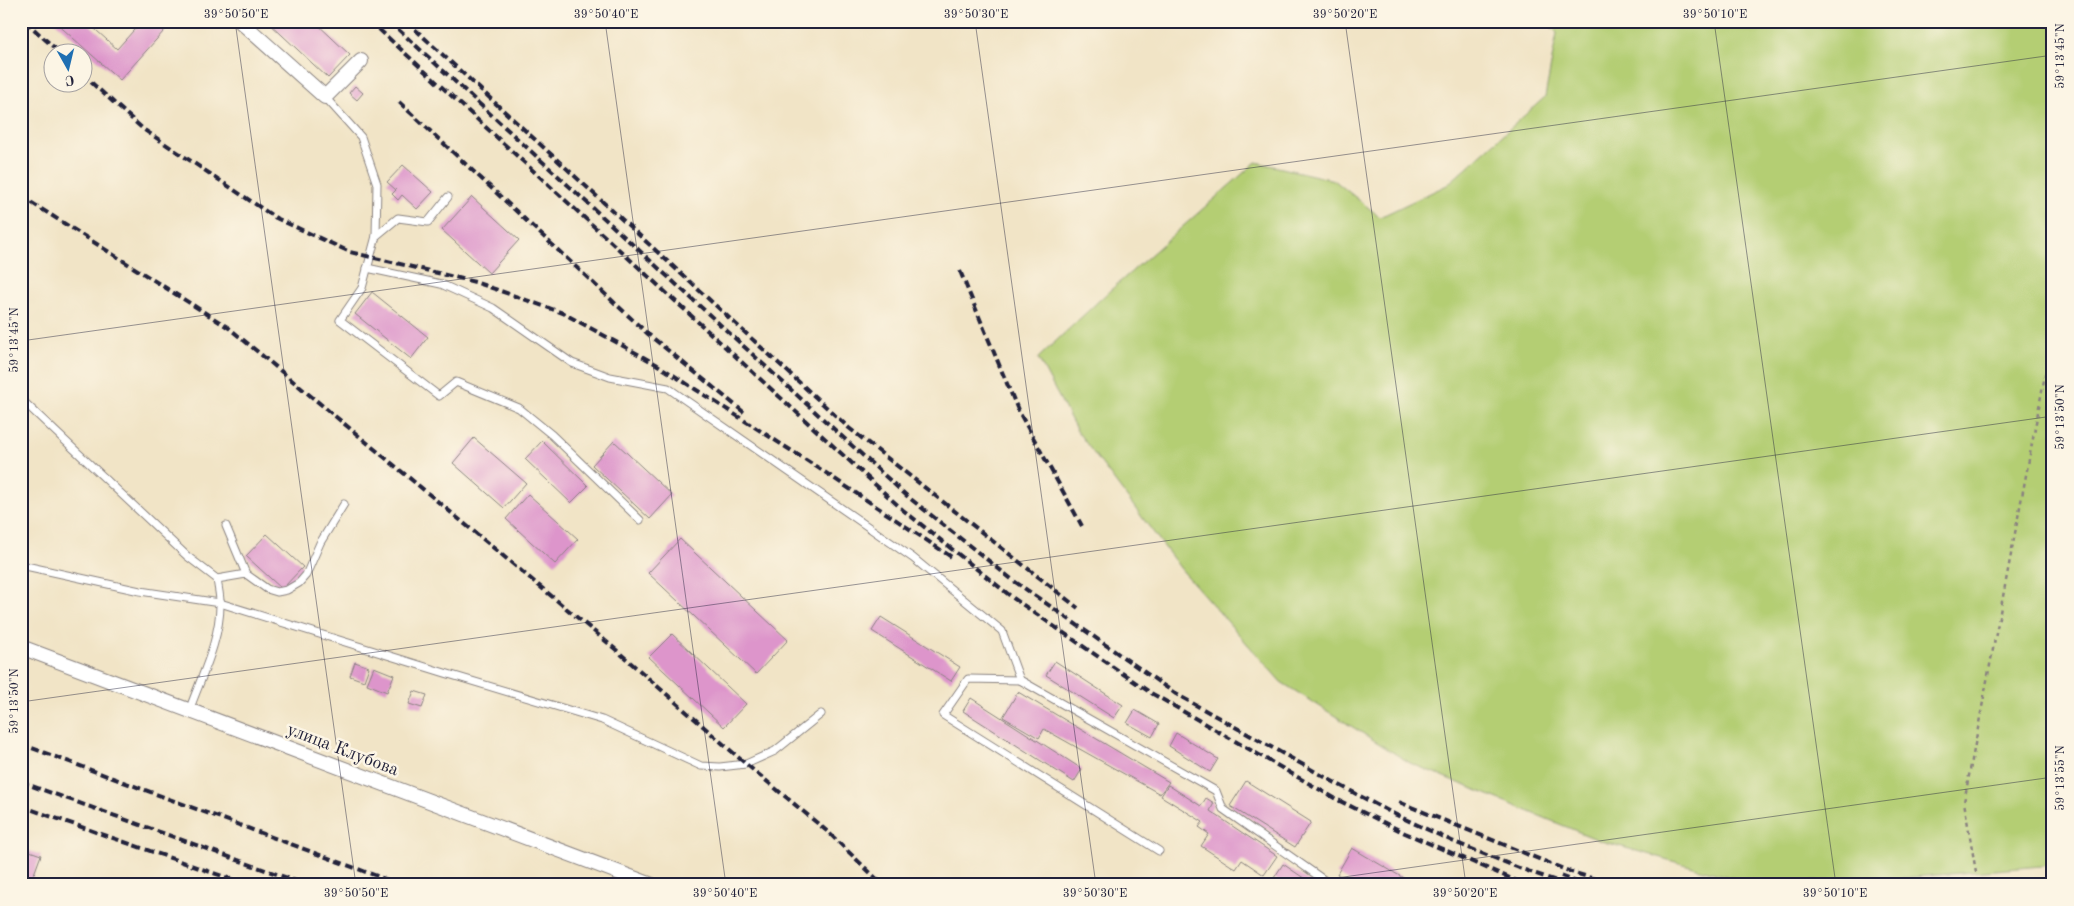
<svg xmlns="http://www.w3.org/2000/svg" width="2074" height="906" viewBox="0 0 2074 906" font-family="'Old Standard TT',serif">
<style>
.green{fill:#b4ce73;stroke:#6b7857}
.building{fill:#dd95cb}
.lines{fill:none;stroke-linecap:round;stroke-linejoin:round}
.service-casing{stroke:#8a8380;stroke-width:9}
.minor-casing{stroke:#8a8380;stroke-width:16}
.path{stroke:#8a8380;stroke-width:2.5;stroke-dasharray:4 4;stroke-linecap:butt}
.service{stroke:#fff;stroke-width:7}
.minor{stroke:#fff;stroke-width:14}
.rail{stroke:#22223b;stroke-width:4;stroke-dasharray:8 4;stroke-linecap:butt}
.ticks{fill:none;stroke:#22223b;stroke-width:1;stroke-opacity:0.45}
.labels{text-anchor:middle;stroke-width:5;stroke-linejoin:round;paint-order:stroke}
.street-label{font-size:18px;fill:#22223b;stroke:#fcf5e5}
.neatline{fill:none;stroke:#22223b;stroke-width:2}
.ticks-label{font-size:12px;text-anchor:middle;fill:#22223b}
</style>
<rect width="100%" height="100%" fill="#fcf5e5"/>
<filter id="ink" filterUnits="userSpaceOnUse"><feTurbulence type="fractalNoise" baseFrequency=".02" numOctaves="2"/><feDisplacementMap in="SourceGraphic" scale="10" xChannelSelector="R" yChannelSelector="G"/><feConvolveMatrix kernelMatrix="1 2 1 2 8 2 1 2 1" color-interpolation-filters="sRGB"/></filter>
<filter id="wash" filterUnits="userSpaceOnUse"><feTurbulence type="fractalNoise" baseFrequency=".0096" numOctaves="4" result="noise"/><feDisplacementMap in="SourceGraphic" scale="20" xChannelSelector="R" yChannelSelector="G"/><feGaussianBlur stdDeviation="1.12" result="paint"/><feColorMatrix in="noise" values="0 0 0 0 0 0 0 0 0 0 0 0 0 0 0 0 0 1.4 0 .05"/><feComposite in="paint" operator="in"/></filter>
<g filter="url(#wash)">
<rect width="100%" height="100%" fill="#f1e4c6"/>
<polygon class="green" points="1545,21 2053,21 2053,865 1891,879 1754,884 1601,841 1410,763 1281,682 1181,569 1077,431 1038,358 1105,295 1256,162 1334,180 1380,217 1447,185 1545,97 1557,33"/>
<g id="blocks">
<g class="building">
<polygon points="54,21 86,21 117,49 142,21 173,21 120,80"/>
<polygon points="267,21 314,21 350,55 328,78"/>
<polygon points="355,86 363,93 357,100 349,93"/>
<polygon points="403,165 433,192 417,209 402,195 398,200 392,194 396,190 387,182"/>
<polygon points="472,197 519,240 489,273 442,230"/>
<polygon points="372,292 428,337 411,359 355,314"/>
<polygon points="474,438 526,483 504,508 453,463"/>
<polygon points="542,441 588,486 571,503 525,459"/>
<polygon points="614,441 672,495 650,519 592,465"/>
<polygon points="528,494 578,539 555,564 506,519"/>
<polygon points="267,534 303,567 282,589 246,556"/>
<polygon points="680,539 788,640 756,674 648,573"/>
<polygon points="881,617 960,667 951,681 872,631"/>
<polygon points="672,634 746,704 724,727 649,657"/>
<polygon points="1055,661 1123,705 1114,718 1046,675"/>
<polygon points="355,662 369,667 364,681 350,676"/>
<polygon points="374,667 394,675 387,692 367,684"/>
<polygon points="414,691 427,695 422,708 409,704"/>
<polygon points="1018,692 1169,782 1160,794 1044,729 1039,738 1003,717"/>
<polygon points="971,698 1082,769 1074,782 963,711"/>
<polygon points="1135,710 1159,724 1152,737 1127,723"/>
<polygon points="1176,733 1218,759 1210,772 1169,746"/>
<polygon points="1246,781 1311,822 1295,847 1230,806"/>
<polygon points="1168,785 1201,806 1206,798 1214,803 1210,811 1277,856 1264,875 1242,860 1236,869 1201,846 1209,834 1199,827 1203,822 1161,796"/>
<polygon points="21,848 41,855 31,882 21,878"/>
<polygon points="1352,848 1405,879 1401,885 1356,885 1337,874"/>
<polygon points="1283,864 1314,885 1283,885 1274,878"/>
</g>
</g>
</g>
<g filter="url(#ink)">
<use href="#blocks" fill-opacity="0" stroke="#8a8380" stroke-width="1"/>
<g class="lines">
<g class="service-casing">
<g id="service">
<polyline points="325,97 361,137 377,184 376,236 362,288 340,320 439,396 456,382 519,408 552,435 640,520"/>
<polyline points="376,236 398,218 428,222 448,197"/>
<polyline points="367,268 441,284 493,308 572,363 610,377 668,388 913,558 1002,631 1020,680 1216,791 1223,809 1331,885"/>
<path d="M21,399L187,556L217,579C218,587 220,595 220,602C221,639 201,677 189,711"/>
<polyline points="226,526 246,574 267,589 277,592 287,590 299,583 306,575 320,543 344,504"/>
<polyline points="21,565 140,591 220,603 445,673 602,720 701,766 720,767 746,764 775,751 821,714"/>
<polyline points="217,579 246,574"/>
<polyline points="1020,680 968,679 943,715 1159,851"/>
</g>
</g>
<g class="minor-casing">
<g id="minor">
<polyline points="240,21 325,97 361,61"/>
<polyline points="21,647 652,885"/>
</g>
</g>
<polyline class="path" points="1976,872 1964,802 2049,354 2053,348"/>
<use href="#service" class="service"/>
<use href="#minor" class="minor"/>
<g class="rail">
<polyline points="25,21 59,52"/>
<polyline points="370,21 903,510 1013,598 1151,693 1336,799 1405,833 1526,885"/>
<polyline points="389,21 907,496 1014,581 1176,694 1332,781 1392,813 1452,841 1519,868 1568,885"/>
<polyline points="406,21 849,428 1078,608"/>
<polyline points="82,74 143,129 276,218 350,252 475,282 563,313 656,364 820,469 953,558"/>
<polyline points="399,102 648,334 746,414"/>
<polyline points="21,196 229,328 614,648 746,764 828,832 883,885"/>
<polyline points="960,271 1018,410 1082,526"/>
<polyline points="21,744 401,885"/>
<polyline points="21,782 307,885"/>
<polyline points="1399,802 1571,872 1616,885"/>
<polyline points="21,806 248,885"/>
<polyline points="1561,876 1584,885"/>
<polyline points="2048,885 2053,884"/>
</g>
</g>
</g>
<path class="ticks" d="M235,21L356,885M605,21L726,885M975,21L1096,885M1345,21L1466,885M1714,21L1836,885M21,341L2053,55M21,702L2053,416M1287,885L2053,777"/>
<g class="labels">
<g class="street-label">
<text transform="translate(343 749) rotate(21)" y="6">улица Клубова</text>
</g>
</g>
<rect width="2074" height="906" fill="none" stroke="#fcf5e5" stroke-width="55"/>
<g transform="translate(68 68) rotate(172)"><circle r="24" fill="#fcf5e5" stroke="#a5a1a1"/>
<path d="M0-4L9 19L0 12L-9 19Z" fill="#1f6fb2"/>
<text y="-8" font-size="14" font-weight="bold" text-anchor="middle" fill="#22223b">С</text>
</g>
<rect x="28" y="28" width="2018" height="850" class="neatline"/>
<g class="ticks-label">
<text x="236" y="18">39°50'50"E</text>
<text x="606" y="18">39°50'40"E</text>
<text x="976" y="18">39°50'30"E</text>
<text x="1345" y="18">39°50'20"E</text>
<text x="1715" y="18">39°50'10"E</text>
<text transform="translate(2060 56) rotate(-90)" y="4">59°13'45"N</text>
<text transform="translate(14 340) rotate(-90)" y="4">59°13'45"N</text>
<text transform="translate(2060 417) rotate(-90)" y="4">59°13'50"N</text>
<text transform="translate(14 701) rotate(-90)" y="4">59°13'50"N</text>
<text transform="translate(2060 778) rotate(-90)" y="4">59°13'55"N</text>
<text x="356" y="897">39°50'50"E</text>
<text x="725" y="897">39°50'40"E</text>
<text x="1095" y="897">39°50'30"E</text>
<text x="1465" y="897">39°50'20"E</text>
<text x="1835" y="897">39°50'10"E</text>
</g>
</svg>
